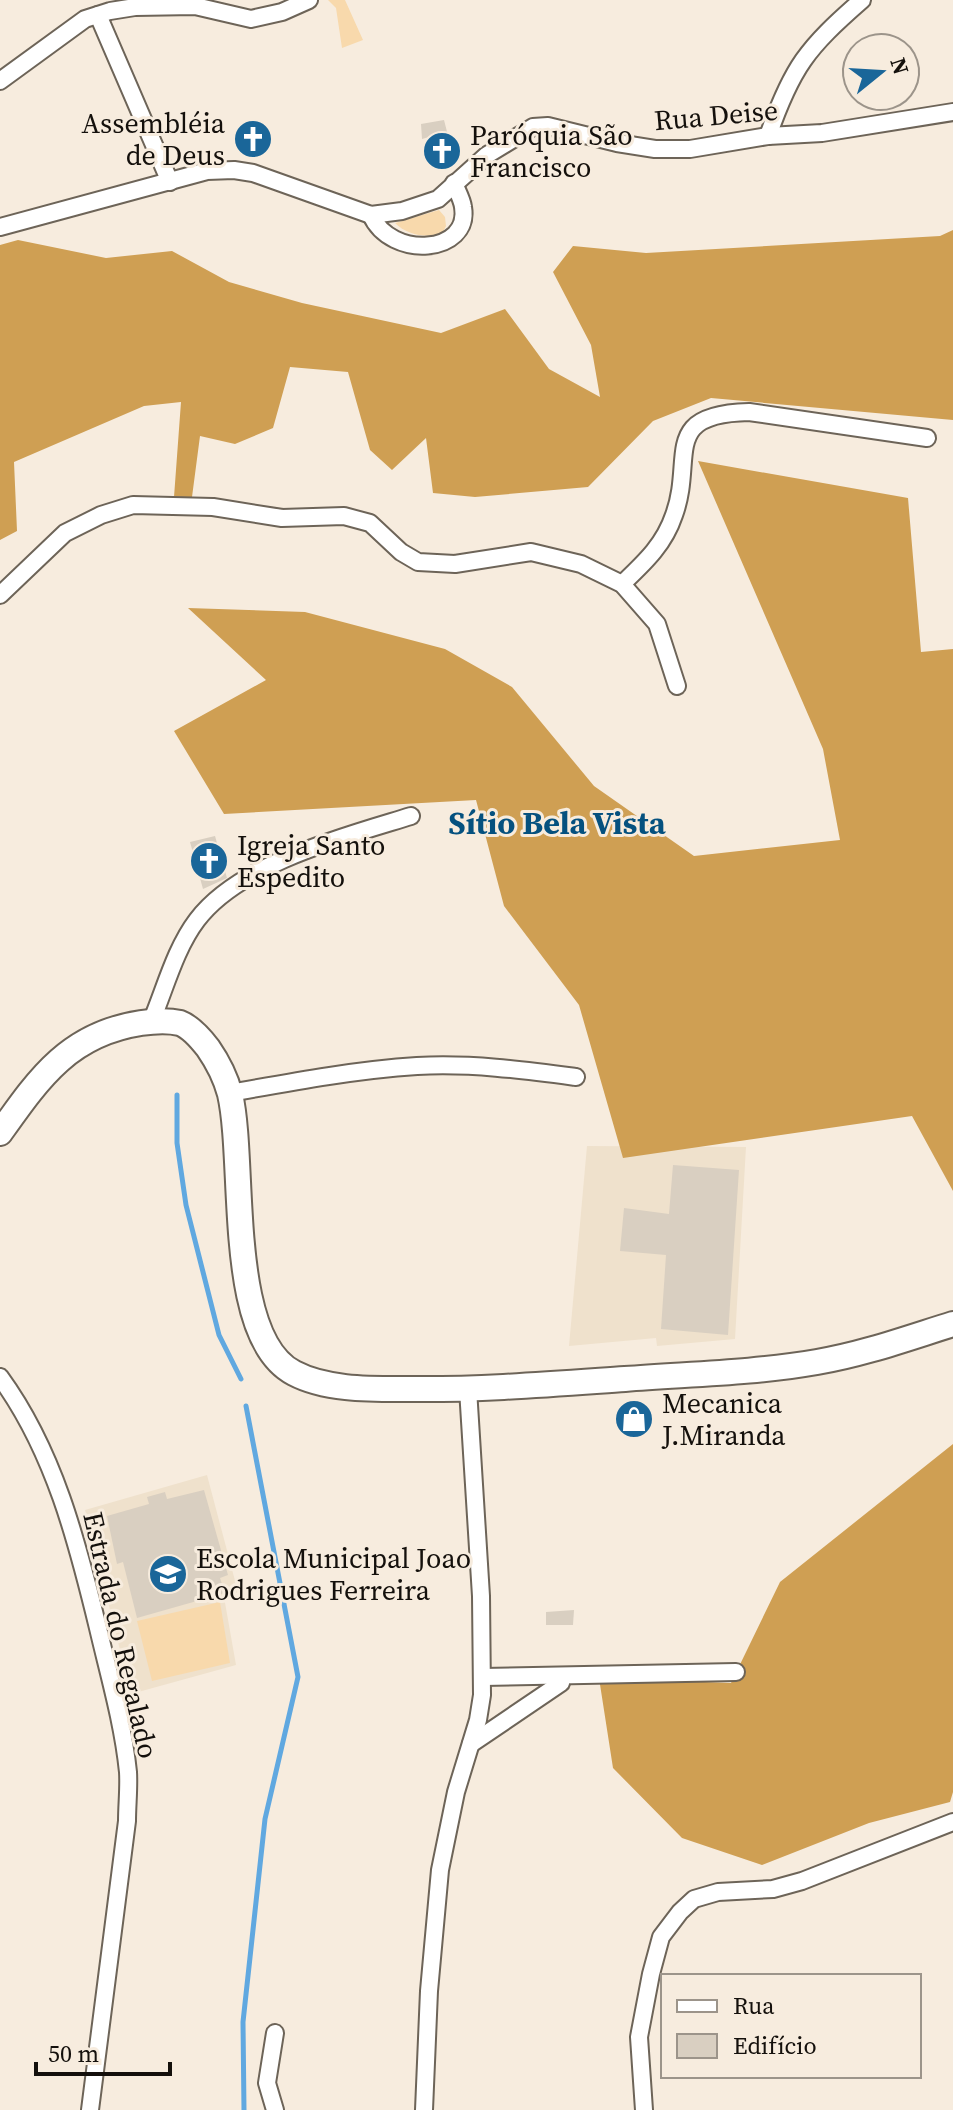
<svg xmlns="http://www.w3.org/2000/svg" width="953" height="2110" viewBox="0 0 953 2110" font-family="'Source Serif 4',serif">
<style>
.built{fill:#efe1cc}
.green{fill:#f8d9ac}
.forest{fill:#cf9f53}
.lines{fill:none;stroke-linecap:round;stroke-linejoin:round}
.stream{stroke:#60a8e0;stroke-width:5}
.building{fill:#d9cfc1}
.minor-casing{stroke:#6d6458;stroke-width:20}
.secondary-casing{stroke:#6d6458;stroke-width:28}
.minor{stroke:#fff;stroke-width:16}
.secondary{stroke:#fff;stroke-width:24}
.labels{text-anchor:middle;stroke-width:6;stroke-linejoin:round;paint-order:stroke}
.street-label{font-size:28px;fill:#14100c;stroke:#f7ecde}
.poi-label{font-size:28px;fill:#14100c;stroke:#f7ecde;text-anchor:start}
.quarter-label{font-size:32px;font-weight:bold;fill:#05517f;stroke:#f7ecde}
</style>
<rect width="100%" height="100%" fill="#f7ecde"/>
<g class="built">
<polygon points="587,1146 746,1147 735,1339 657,1346 656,1338 569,1346"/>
<polygon points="207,1475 238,1592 224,1597 236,1665 131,1694 85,1510"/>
</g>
<g class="green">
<polygon points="328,0 345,0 363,40 342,48 336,8"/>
<path d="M439,210L445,217L446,226L442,234C425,238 407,235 395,223Z"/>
<polygon points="220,1602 230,1663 152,1681 137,1621"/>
</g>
<g class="forest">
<polygon points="953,230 953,420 711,398 653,421 588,487 475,497 433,493 426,438 392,470 370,450 348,372 290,367 273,428 235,444 200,436 192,497 174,497 181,402 144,406 14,462 17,531 0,540 0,245 18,240 106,258 172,251 229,282 302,303 441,333 505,309 549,369 600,397 591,345 553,272 573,246 646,253 940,236"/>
<polygon points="698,461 908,498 921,652 953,649 953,1191 912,1116 623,1158 579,1005 504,906 476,800 224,814 174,731 266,680 188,608 305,612 445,649 512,687 594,786 694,856 840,840 823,749"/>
<polygon points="953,1444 953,1792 950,1802 869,1823 762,1865 682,1838 613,1768 599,1678 731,1683 780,1582"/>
</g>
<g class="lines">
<g class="stream">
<polyline points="177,1095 177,1143 186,1205 219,1335 241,1379"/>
<polyline points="244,2110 243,2022 265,1819 298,1677 246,1406"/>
</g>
</g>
<g class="building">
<polygon points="444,120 455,163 441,167 434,165 429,137 422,139 421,124"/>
<polygon points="215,836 227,878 203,889 190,842"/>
<polygon points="673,1165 739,1170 728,1335 661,1329 666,1255 620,1251 624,1208 669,1214"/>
<polygon points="204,1490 228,1575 220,1578 225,1593 137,1618 123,1562 117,1564 107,1516 149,1504 147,1497 165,1492 167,1499"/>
<polygon points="574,1610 573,1625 546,1625 546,1612"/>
</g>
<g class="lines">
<g class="minor-casing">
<g id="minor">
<polyline points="98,15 170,182"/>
<polyline points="0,81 85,19 110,11 135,7 195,6 251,19 282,12 309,0"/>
<path d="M768,136C792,67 807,48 862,0"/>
<path d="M371,215C391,260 471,254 463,207C462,199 457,191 454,183"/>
<polyline points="0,227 207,171 234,170 253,173 371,215 402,211 438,199 487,155 533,127 548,126 617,143 655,149 690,149 768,136 822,133 953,112"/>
<path d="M622,584C644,563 664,545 674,515C695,458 659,414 749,412L927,438"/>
<polyline points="0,595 65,533 101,515 133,505 213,507 282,518 344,516 370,523 401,552 418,562 455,564 531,552 581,564 622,584 657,624 677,686"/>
<path d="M151,1022C165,989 175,949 197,920C240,863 346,836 411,816"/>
<path d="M230,1093C291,1082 355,1070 417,1066C471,1063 523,1070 576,1077"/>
<path d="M0,1377C54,1451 77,1541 98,1628C109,1675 123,1723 128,1772C129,1788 127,1805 127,1821L90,2110"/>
<polyline points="483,1677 736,1672"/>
<polyline points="471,1744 561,1683"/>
<polyline points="275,2110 267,2083 275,2033"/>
<polyline points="424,2110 429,1991 440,1870 456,1792 478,1720 482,1695 481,1596 468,1389"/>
<polyline points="644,2110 639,2037 651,1974 661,1937 680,1912 694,1899 718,1892 773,1889 802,1881 953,1822"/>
</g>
</g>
<g class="secondary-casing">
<path id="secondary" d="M0,1133C39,1078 69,1034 141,1023C154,1021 167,1020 180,1023C191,1027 201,1039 208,1048C217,1061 226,1079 230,1094C246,1164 225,1337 294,1373C326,1390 371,1389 407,1389C480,1390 553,1384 625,1379C689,1374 754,1373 817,1362C864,1354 908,1338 953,1324"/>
</g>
<use href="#minor" class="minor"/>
<use href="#secondary" class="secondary"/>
</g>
<defs>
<g id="church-disc" transform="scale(2)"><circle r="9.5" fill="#1a6699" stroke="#f7ecde"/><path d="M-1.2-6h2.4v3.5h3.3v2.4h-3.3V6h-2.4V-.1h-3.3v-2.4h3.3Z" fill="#fff"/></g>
<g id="shop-disc" transform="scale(2)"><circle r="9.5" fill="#1a6699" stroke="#f7ecde"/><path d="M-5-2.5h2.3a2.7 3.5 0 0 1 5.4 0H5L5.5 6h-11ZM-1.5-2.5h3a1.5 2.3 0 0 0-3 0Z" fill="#fff"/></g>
<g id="school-disc" transform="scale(2)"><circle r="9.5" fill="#1a6699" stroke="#f7ecde"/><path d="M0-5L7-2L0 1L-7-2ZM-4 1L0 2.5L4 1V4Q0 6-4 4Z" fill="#fff"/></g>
</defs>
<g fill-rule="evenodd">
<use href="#church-disc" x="253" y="139"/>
<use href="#church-disc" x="442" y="151"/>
<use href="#church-disc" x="209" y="861"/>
<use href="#shop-disc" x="634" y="1419"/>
<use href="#school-disc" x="168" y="1574"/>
</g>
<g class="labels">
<g class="street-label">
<text transform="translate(716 115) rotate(-5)" y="10">Rua Deise</text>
<text transform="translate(121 1635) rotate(77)" y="10">Estrada do Regalado</text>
</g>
<g class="poi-label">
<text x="225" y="133" text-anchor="end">Assembléia<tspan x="225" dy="32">de Deus</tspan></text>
<text x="470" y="145">Paróquia São<tspan x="470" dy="32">Francisco</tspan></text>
<text x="237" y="855">Igreja Santo<tspan x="237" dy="32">Espedito</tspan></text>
<text x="662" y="1413">Mecanica<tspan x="662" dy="32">J.Miranda</tspan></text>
<text x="196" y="1568">Escola Municipal Joao<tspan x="196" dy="32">Rodrigues Ferreira</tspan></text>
</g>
<g class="quarter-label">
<text x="557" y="834">Sítio Bela Vista</text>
</g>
</g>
<rect x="661" y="1974" width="260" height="104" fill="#f7ecde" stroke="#9c948a" stroke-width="2"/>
<rect x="677" y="2000" width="40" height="12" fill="#ffffff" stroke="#9c948a" stroke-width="2"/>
<text x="733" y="2014" font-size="24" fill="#14100c">Rua</text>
<rect x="677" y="2034" width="40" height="24" fill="#d9cfc1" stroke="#9c948a" stroke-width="2"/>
<text x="733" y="2054" font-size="24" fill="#14100c">Edifício</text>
<g transform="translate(881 72) rotate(72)"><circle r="38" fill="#f7ecde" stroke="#9c948a" stroke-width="2"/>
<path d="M0-6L14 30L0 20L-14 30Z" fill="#1a6699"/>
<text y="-12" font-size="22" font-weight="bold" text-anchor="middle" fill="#14100c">N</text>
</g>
<path d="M36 2062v12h134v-12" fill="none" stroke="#14100c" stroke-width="4"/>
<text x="48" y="2062" font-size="24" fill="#14100c" stroke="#f7ecde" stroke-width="6" paint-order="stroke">50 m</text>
</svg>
